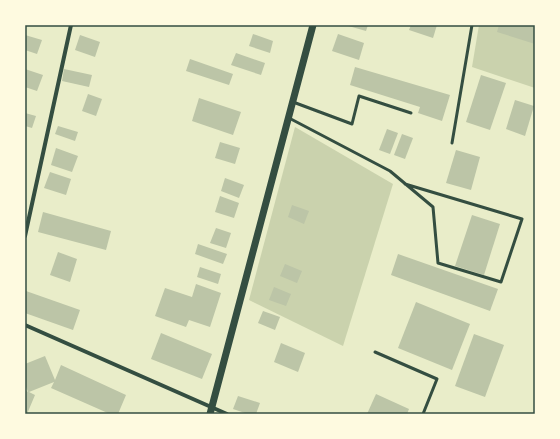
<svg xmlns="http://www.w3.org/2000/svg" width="560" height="439" viewBox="0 0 560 439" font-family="'PT Sans Narrow',sans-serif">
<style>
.green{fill:#cad2ad}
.building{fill:#bcc5a7}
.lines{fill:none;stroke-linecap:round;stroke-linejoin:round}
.service{stroke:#344e41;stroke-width:3}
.minor{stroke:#344e41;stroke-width:4}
.tertiary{stroke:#344e41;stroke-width:7}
.neatline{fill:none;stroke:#344e41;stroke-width:1.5}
</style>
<rect width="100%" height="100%" fill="#e9edc9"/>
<g class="green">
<polygon points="479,25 535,25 535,88 472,67"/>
<polygon points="295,127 393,184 343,346 249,300"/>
</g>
<g class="building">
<polygon points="345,25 368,25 366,31"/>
<polygon points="411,25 437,25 433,38 409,30"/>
<polygon points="499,25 535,25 535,44 497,32"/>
<polygon points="253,34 273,41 270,53 249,46"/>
<polygon points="338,34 364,43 359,60 332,51"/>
<polygon points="25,35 42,40 37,54 25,50"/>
<polygon points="80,35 100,42 95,57 75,50"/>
<polygon points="236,53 265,63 261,75 231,65"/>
<polygon points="190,59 233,74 229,85 186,71"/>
<polygon points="355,67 450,95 442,121 418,113 420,107 350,85"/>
<polygon points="25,69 43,75 37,91 25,87"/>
<polygon points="64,69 92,75 89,87 62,81"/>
<polygon points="481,75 506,83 490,130 466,122"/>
<polygon points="88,94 102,99 96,116 82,111"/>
<polygon points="199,98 241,112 233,135 192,121"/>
<polygon points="515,100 534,106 525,136 506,129"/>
<polygon points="25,113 36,116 32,128 25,126"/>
<polygon points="58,126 78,132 75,141 55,134"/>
<polygon points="387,129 398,133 390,154 379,150"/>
<polygon points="402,134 413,138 405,159 394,155"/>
<polygon points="220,142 240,148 235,164 215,158"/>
<polygon points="56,148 78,156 72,172 51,165"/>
<polygon points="456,150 480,157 471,190 446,183"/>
<polygon points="50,172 71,179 66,195 44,188"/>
<polygon points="225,178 244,185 239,198 221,191"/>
<polygon points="220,196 239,203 234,218 215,212"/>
<polygon points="292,205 309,211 304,224 288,217"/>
<polygon points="43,212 111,231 106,250 38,232"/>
<polygon points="472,215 500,224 484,275 455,266"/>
<polygon points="216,228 231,233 226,248 210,243"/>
<polygon points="198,244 227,254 223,264 195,254"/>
<polygon points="58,252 77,259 70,282 50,275"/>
<polygon points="398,254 498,289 490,311 391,275"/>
<polygon points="285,264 302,271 297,283 280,276"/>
<polygon points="200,267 221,274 218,284 197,277"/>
<polygon points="196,284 221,293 210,327 189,320 186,327 155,316 165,288 192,297"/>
<polygon points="274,287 291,294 286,306 269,300"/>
<polygon points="26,291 80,310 73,330 25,313"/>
<polygon points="416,302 470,324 452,370 398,348"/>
<polygon points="263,311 280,317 275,330 258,323"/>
<polygon points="161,333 212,354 202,379 151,359"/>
<polygon points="474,334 504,345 485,397 455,386"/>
<polygon points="281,343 305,353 298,372 274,362"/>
<polygon points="45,356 55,380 61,365 126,395 118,414 110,414 51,388 54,382 29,392 35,395 27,414 25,414 25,390 28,392 25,384 25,364"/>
<polygon points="376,394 409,409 407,414 367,414"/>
<polygon points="238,396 260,403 256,414 248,414 233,409"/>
</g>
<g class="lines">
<g class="service">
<polyline points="293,102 352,124 359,96 411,113"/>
<polyline points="289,118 390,171 433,207 438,263 501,282 522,219 405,184"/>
<polyline points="452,143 472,25"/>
<polyline points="375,352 437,379 423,414"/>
</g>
<g class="minor">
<polyline points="25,236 71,25"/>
<polyline points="25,325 227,414"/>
</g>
<polyline class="tertiary" points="210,414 313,25"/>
</g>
<rect width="560" height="439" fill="none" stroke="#fefae0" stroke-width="52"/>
<rect x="26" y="26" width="508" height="387" class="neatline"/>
</svg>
